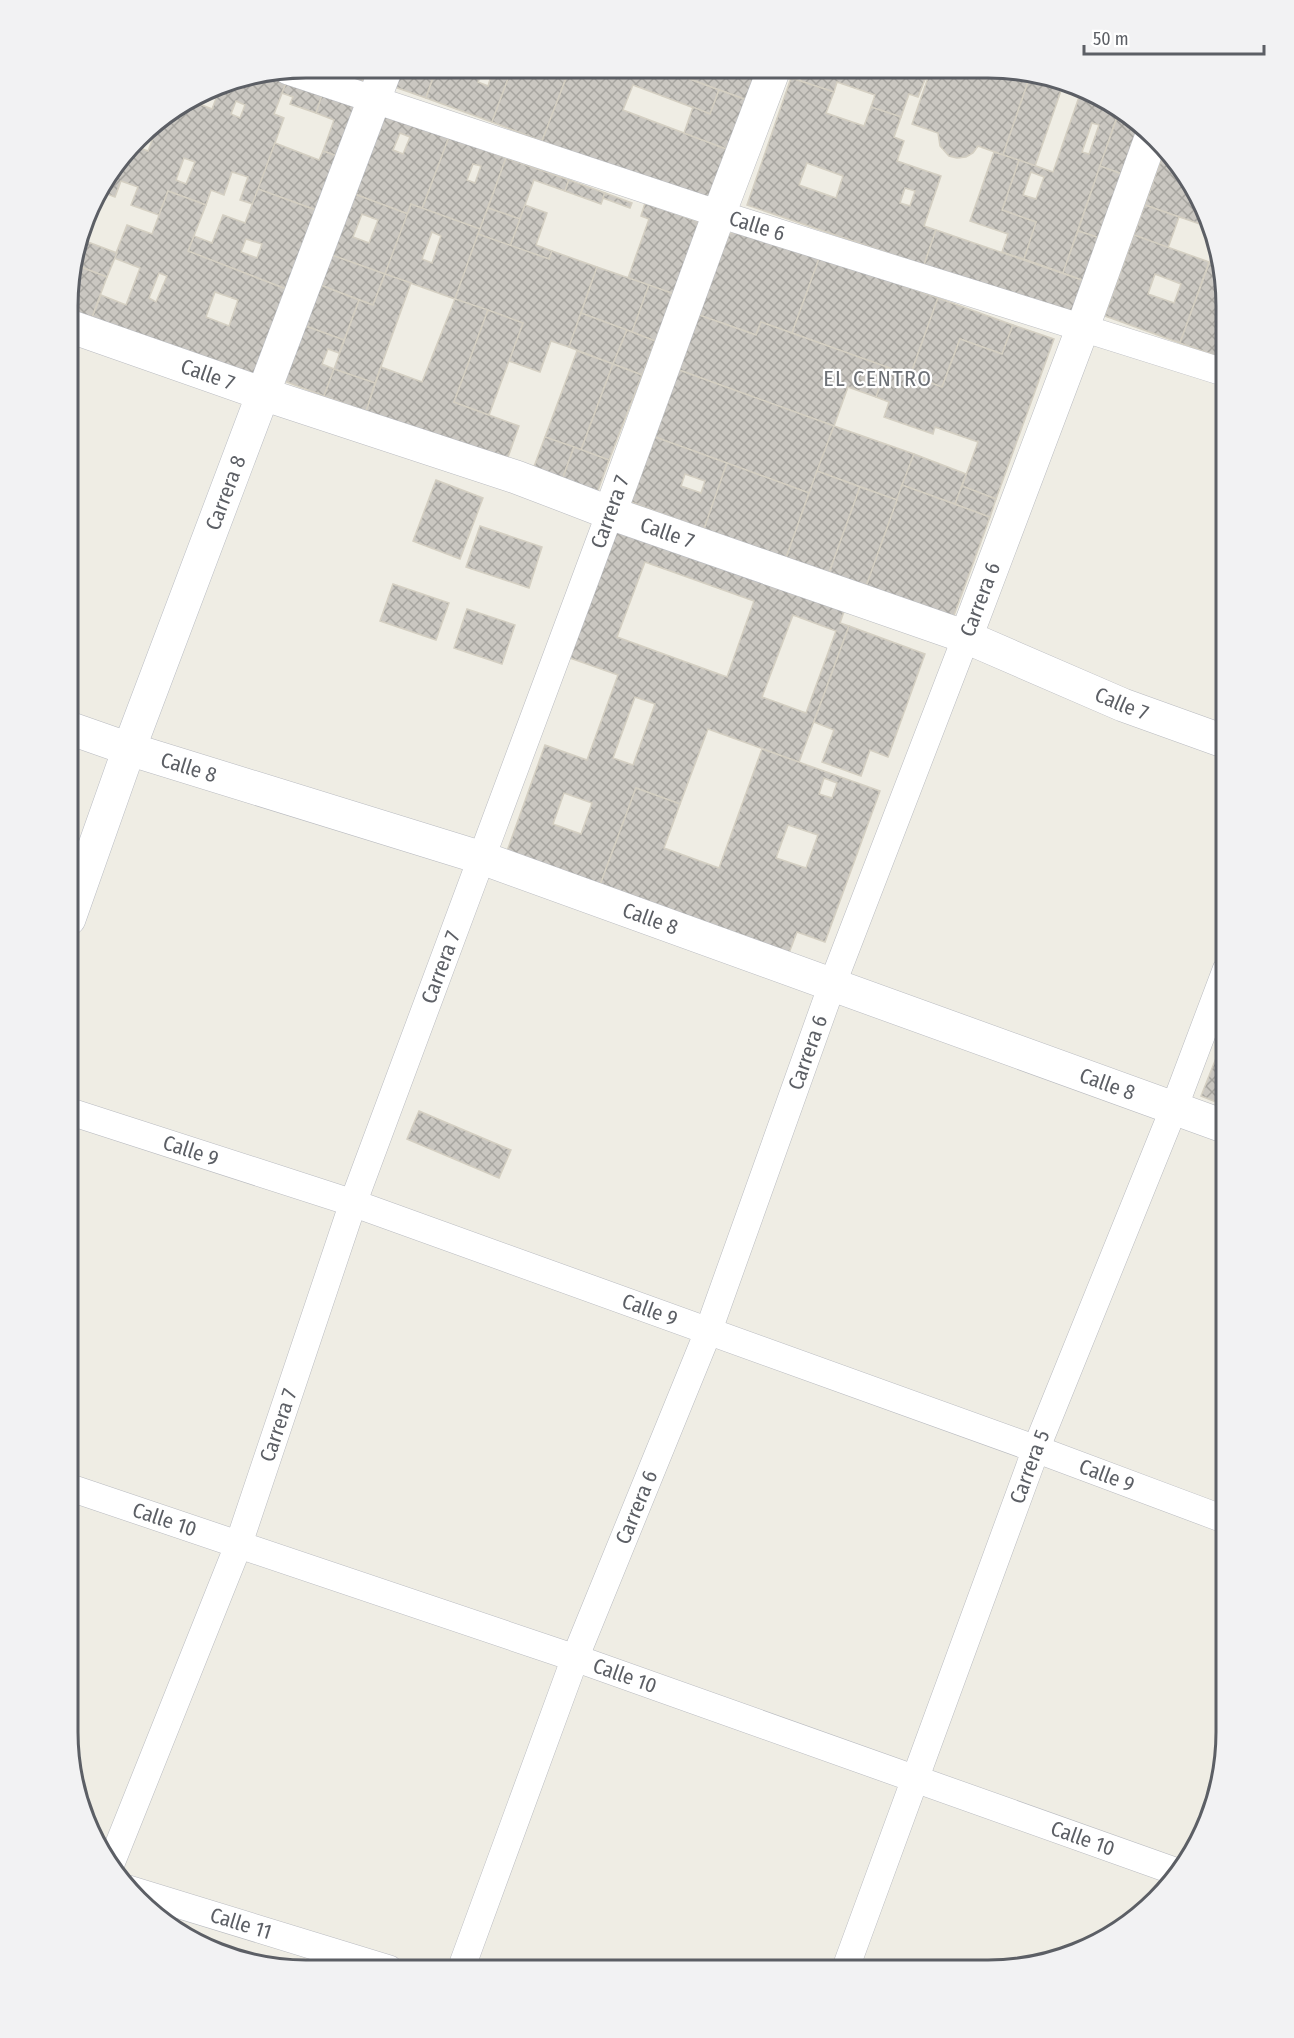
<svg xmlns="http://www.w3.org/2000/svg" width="1294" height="2038" viewBox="0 0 1294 2038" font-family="'Fira Sans Condensed',sans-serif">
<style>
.building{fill:url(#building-cross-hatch);stroke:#d4cfc2;stroke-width:1.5;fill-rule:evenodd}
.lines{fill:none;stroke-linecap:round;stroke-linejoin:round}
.minor-casing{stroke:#b9bbc0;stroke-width:28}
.tertiary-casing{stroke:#b9bbc0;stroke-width:34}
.secondary-casing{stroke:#b9bcc3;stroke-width:34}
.minor{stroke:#fff;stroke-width:27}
.tertiary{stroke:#fff;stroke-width:33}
.secondary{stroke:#fff;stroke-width:33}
.labels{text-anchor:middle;stroke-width:4.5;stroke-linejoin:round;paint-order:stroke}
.street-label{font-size:21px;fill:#5c5f65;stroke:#fff}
.neighbourhood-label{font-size:22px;letter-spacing:1.5px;fill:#6d7177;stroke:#fff}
.rim{fill:none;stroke:#5c5f65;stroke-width:3}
</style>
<defs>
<pattern id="building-cross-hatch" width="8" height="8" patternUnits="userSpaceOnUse" patternTransform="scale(1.5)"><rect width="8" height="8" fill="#cac7c1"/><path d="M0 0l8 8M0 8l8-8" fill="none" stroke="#a7a5a0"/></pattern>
</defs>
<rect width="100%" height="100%" fill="#efede4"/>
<g class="building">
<polygon points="306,68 367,68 360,88"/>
<polygon points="395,68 416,68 434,75 426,98 389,85"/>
<polygon points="416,68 448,68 444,78"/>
<path d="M448,68H512L492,122L426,98L434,75L444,78ZM482,73L491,76L488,86L478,82Z"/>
<polygon points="512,68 547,68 558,72 560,68 570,68 542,141 492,122"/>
<polygon points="570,68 663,69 719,90 710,114 633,85 623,110 729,150 709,203 542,141"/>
<polygon points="663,69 706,69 713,71 714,69 760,69 747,100"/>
<polygon points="805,69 931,69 928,78 926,77 918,97 909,94 901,117 871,107 875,95 837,82 834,92 801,81"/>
<polygon points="931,69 1020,70 1031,73 1003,155 978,146 973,153 966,157 957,158 949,156 940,146 938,133 912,124"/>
<polygon points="1031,73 1064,82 1035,166 1003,155"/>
<path d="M265,75L286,83L274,114L284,118L253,204L240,200L248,177L232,172L224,195L211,190L206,205L168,191L159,215L131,205L138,187L121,181L115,197L99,191L134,146L148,151L155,133L146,129L148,127L215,85ZM207,92L217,96L212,109L202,105ZM236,101L245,105L240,118L231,114ZM184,158L195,162L186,184L176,180Z"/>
<path d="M791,78L834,92L826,113L864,126L871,107L901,117L894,137L904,141L897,161L941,176L924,226L936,230L924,265L747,205ZM807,163L843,176L836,198L799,185ZM905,188L915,191L910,206L900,203Z"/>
<polygon points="286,83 322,95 316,113 290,104 293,97 282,93"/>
<polygon points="719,90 747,100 729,150 684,133 693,107 710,114"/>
<polygon points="322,95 355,106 337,156 323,151 334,120 316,113"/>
<path d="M1079,97L1119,111L1063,273L1024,259L1036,222L1002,210L1019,160L1053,172ZM1092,123L1099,125L1089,154L1082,152ZM1031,172L1044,177L1036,199L1023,195Z"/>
<polygon points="1120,109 1140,123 1122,174 1100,166"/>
<path d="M380,111L449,137L422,209L411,204L408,214L349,192ZM400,133L410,137L403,154L393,150Z"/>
<path d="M449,137L506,158L480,229L422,209ZM473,164L481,166L475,183L467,180Z"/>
<polygon points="275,143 319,160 323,151 337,156 316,210 258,189"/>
<polygon points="1165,149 1178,161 1209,215 1211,228 1145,205"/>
<polygon points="994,152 1019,160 1002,210 1036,222 1024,259 1002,252 1008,234 970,221"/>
<polygon points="506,158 569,180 565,191 534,180 520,219 488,208"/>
<polygon points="1100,166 1122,174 1100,238 1078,231"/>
<polygon points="569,180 605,193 601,204 565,191"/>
<path d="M258,189L316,210L286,289L188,251L194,236L212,243L223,215L245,223ZM246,239L262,244L257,258L241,252Z"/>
<path d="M168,191L206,205L188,251L286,289L251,382L89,325L101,295L126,305L140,268L114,258L127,225L152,234ZM159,273L167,276L156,302L149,298ZM215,292L238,300L229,326L206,317Z"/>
<path d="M349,192L408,214L385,274L326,253ZM362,214L378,220L369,243L353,237Z"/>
<polygon points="605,193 632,203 630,208 603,198"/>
<polygon points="645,203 699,222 674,294 628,278 649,219 641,216"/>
<path d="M411,204L480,229L455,299L385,274ZM432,232L441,236L432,263L422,259Z"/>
<polygon points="525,205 547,213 536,245 552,251 549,259 510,246"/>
<polygon points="1145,205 1179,217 1168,248 1134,235"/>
<polygon points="488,208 520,219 510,246 478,234"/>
<polygon points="745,228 820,256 792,333 761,322 756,335 699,315 729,234"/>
<polygon points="936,230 1085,281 1073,316 924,265"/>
<polygon points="1078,231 1100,238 1085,281 1063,273"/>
<polygon points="478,234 549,259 552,251 597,267 569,347 551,341 540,372 509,361 523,323 455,299"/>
<path d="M1134,235L1209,262L1180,343L1105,316ZM1155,274L1181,284L1174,303L1148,294Z"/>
<polygon points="80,239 117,253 107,277 73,264"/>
<polygon points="1215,247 1226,306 1226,339 1220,357 1180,343"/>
<polygon points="326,253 385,274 373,305 315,283"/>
<polygon points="820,256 938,298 910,376 792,333"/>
<polygon points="73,264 107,277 89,325 69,318 69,275"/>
<polygon points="597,267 649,285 632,332 581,313"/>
<polygon points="385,274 411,283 375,383 334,369 359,300 373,305"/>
<polygon points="315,283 359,300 344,340 300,324"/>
<polygon points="649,285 674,294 655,341 632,332"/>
<polygon points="938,298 1013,325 1002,354 960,339 942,387 910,376"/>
<polygon points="455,299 488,310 454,402 519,426 506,463 366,411 381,367 422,382"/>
<polygon points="488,310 523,323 489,415 454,402"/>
<polygon points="581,313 627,330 613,364 569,347"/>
<polygon points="699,315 756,335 761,322 887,367 876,397 848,387 834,426 679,370"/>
<polygon points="300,324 344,340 339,353 328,349 322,364 334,369 324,396 279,379"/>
<polygon points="1013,325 1054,339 996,499 962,486 978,442 935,427 933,434 884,417 889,402 876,397 887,367 942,387 960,339 1002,354"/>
<polygon points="627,330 655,341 642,375 613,364"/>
<polygon points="577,351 613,364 581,450 545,437"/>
<polygon points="613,364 642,375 609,460 581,450"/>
<polygon points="334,369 375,383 366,411 324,396"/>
<polygon points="679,370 834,426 809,493 655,437"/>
<polygon points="834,426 914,454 897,500 817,471"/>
<polygon points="545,437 574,447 561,483 532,472"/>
<path d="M655,437L727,463L704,529L631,502ZM685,474L705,481L701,493L681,486Z"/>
<polygon points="574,447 609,460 596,496 561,483"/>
<polygon points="914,454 966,474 955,504 902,485"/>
<polygon points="727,463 809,493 786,558 704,529"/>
<polygon points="817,471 860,487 829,573 786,558"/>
<polygon points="436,480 483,498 460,559 413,541"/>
<polygon points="902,485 990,517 953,618 866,586"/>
<polygon points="962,486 996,499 990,517 955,504"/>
<polygon points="860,487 897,500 866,586 829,573"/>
<path d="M621,518L848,600L840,623L849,626L799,762L708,729L680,804L636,788L600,885L507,851L545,745L587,760L618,675L570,658ZM645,562L754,601L727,677L617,637ZM793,615L836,631L806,713L762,697ZM635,697L655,704L633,765L613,758ZM564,793L592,803L581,834L553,824Z"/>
<polygon points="480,526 542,547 529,588 466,567"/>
<polygon points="393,584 449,603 436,640 380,621"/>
<polygon points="467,609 515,625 502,664 454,648"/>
<polygon points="849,626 925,654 888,757 870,750 861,776 822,762 834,730 814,722"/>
<path d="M762,749L880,791L825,942L797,932L789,953L600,885L636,788L680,804L664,848L719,868ZM824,778L837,783L832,798L819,794ZM788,825L818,835L806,868L776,858Z"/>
<polygon points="1226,1033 1226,1106 1201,1096"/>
<polygon points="419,1111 511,1150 499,1178 407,1139"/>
</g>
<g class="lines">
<g class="minor-casing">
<g id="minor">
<path id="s1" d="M288,71L719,214L1226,373"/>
<path id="s2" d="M68,1111L353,1203L1036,1449L1226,1520"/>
<path id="s3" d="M68,1487L575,1658L1180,1873"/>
<path id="s4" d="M110,1866L238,1546L353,1203L610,513"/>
<path id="s5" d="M128,1889L389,1969"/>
<path id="s6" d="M461,1969L575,1658L708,1332L832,985L966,637"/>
<path id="s7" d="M845,1970L1036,1449L1174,1108L1226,970"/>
</g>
</g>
<g class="tertiary-casing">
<g id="tertiary">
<path id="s8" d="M69,326L263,394L516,477L610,513L966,637L1123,705L1226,742"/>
<polyline points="610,513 719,214 774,69"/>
<path id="s9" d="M966,637L1083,327L1152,135"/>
<path id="s10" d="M69,728L129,749L482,858L1226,1127"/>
</g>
</g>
<g class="secondary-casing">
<g id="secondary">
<path id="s11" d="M69,919L129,749L386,68"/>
</g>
</g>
<use href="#minor" class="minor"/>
<use href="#tertiary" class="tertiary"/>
<use href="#secondary" class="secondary"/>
</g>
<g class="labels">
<g class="street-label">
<text dy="7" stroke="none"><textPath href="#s1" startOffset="494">Calle 6</textPath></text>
<text dy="7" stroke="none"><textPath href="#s8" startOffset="147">Calle 7</textPath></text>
<text dy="7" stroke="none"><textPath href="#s11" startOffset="454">Carrera 8</textPath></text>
<text transform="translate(610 512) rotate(-70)" y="7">Carrera 7</text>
<text dy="7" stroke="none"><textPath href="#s8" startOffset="633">Calle 7</textPath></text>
<text dy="7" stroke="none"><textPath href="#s9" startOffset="40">Carrera 6</textPath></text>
<text dy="7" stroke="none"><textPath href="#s8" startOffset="1119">Calle 7</textPath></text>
<text dy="7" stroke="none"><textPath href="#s10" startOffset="126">Calle 8</textPath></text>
<text dy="7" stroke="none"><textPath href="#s10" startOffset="612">Calle 8</textPath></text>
<text dy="7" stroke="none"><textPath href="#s4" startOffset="958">Carrera 7</textPath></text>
<text dy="7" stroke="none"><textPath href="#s6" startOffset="980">Carrera 6</textPath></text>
<text dy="7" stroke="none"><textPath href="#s10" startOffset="1098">Calle 8</textPath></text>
<text dy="7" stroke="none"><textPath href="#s2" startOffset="129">Calle 9</textPath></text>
<text dy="7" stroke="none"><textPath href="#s2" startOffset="615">Calle 9</textPath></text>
<text dy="7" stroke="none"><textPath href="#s4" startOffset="472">Carrera 7</textPath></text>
<text dy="7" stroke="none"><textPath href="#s7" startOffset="536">Carrera 5</textPath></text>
<text dy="7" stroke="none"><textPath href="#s2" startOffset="1101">Calle 9</textPath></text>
<text dy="7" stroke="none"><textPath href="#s6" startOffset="494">Carrera 6</textPath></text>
<text dy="7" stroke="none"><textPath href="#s3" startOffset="102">Calle 10</textPath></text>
<text dy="7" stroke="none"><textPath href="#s3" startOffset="588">Calle 10</textPath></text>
<text dy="7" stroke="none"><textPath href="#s3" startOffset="1074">Calle 10</textPath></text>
<text dy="7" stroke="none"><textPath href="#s5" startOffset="118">Calle 11</textPath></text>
</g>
<g class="neighbourhood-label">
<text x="878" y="386">EL CENTRO</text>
</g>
</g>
<path d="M0 0H1294V2038H0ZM306 78H988A228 228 0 0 1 1216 306V1732A228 228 0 0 1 988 1960H306A228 228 0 0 1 78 1732V306A228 228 0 0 1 306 78Z" fill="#f2f2f3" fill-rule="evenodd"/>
<path class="rim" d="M306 78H988A228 228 0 0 1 1216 306V1732A228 228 0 0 1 988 1960H306A228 228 0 0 1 78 1732V306A228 228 0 0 1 306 78Z"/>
<path d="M1084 45v9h180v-9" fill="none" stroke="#5c5f65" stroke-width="3"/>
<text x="1093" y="45" font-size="18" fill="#5c5f65" stroke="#ffffff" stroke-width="4.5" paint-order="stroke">50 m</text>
</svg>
